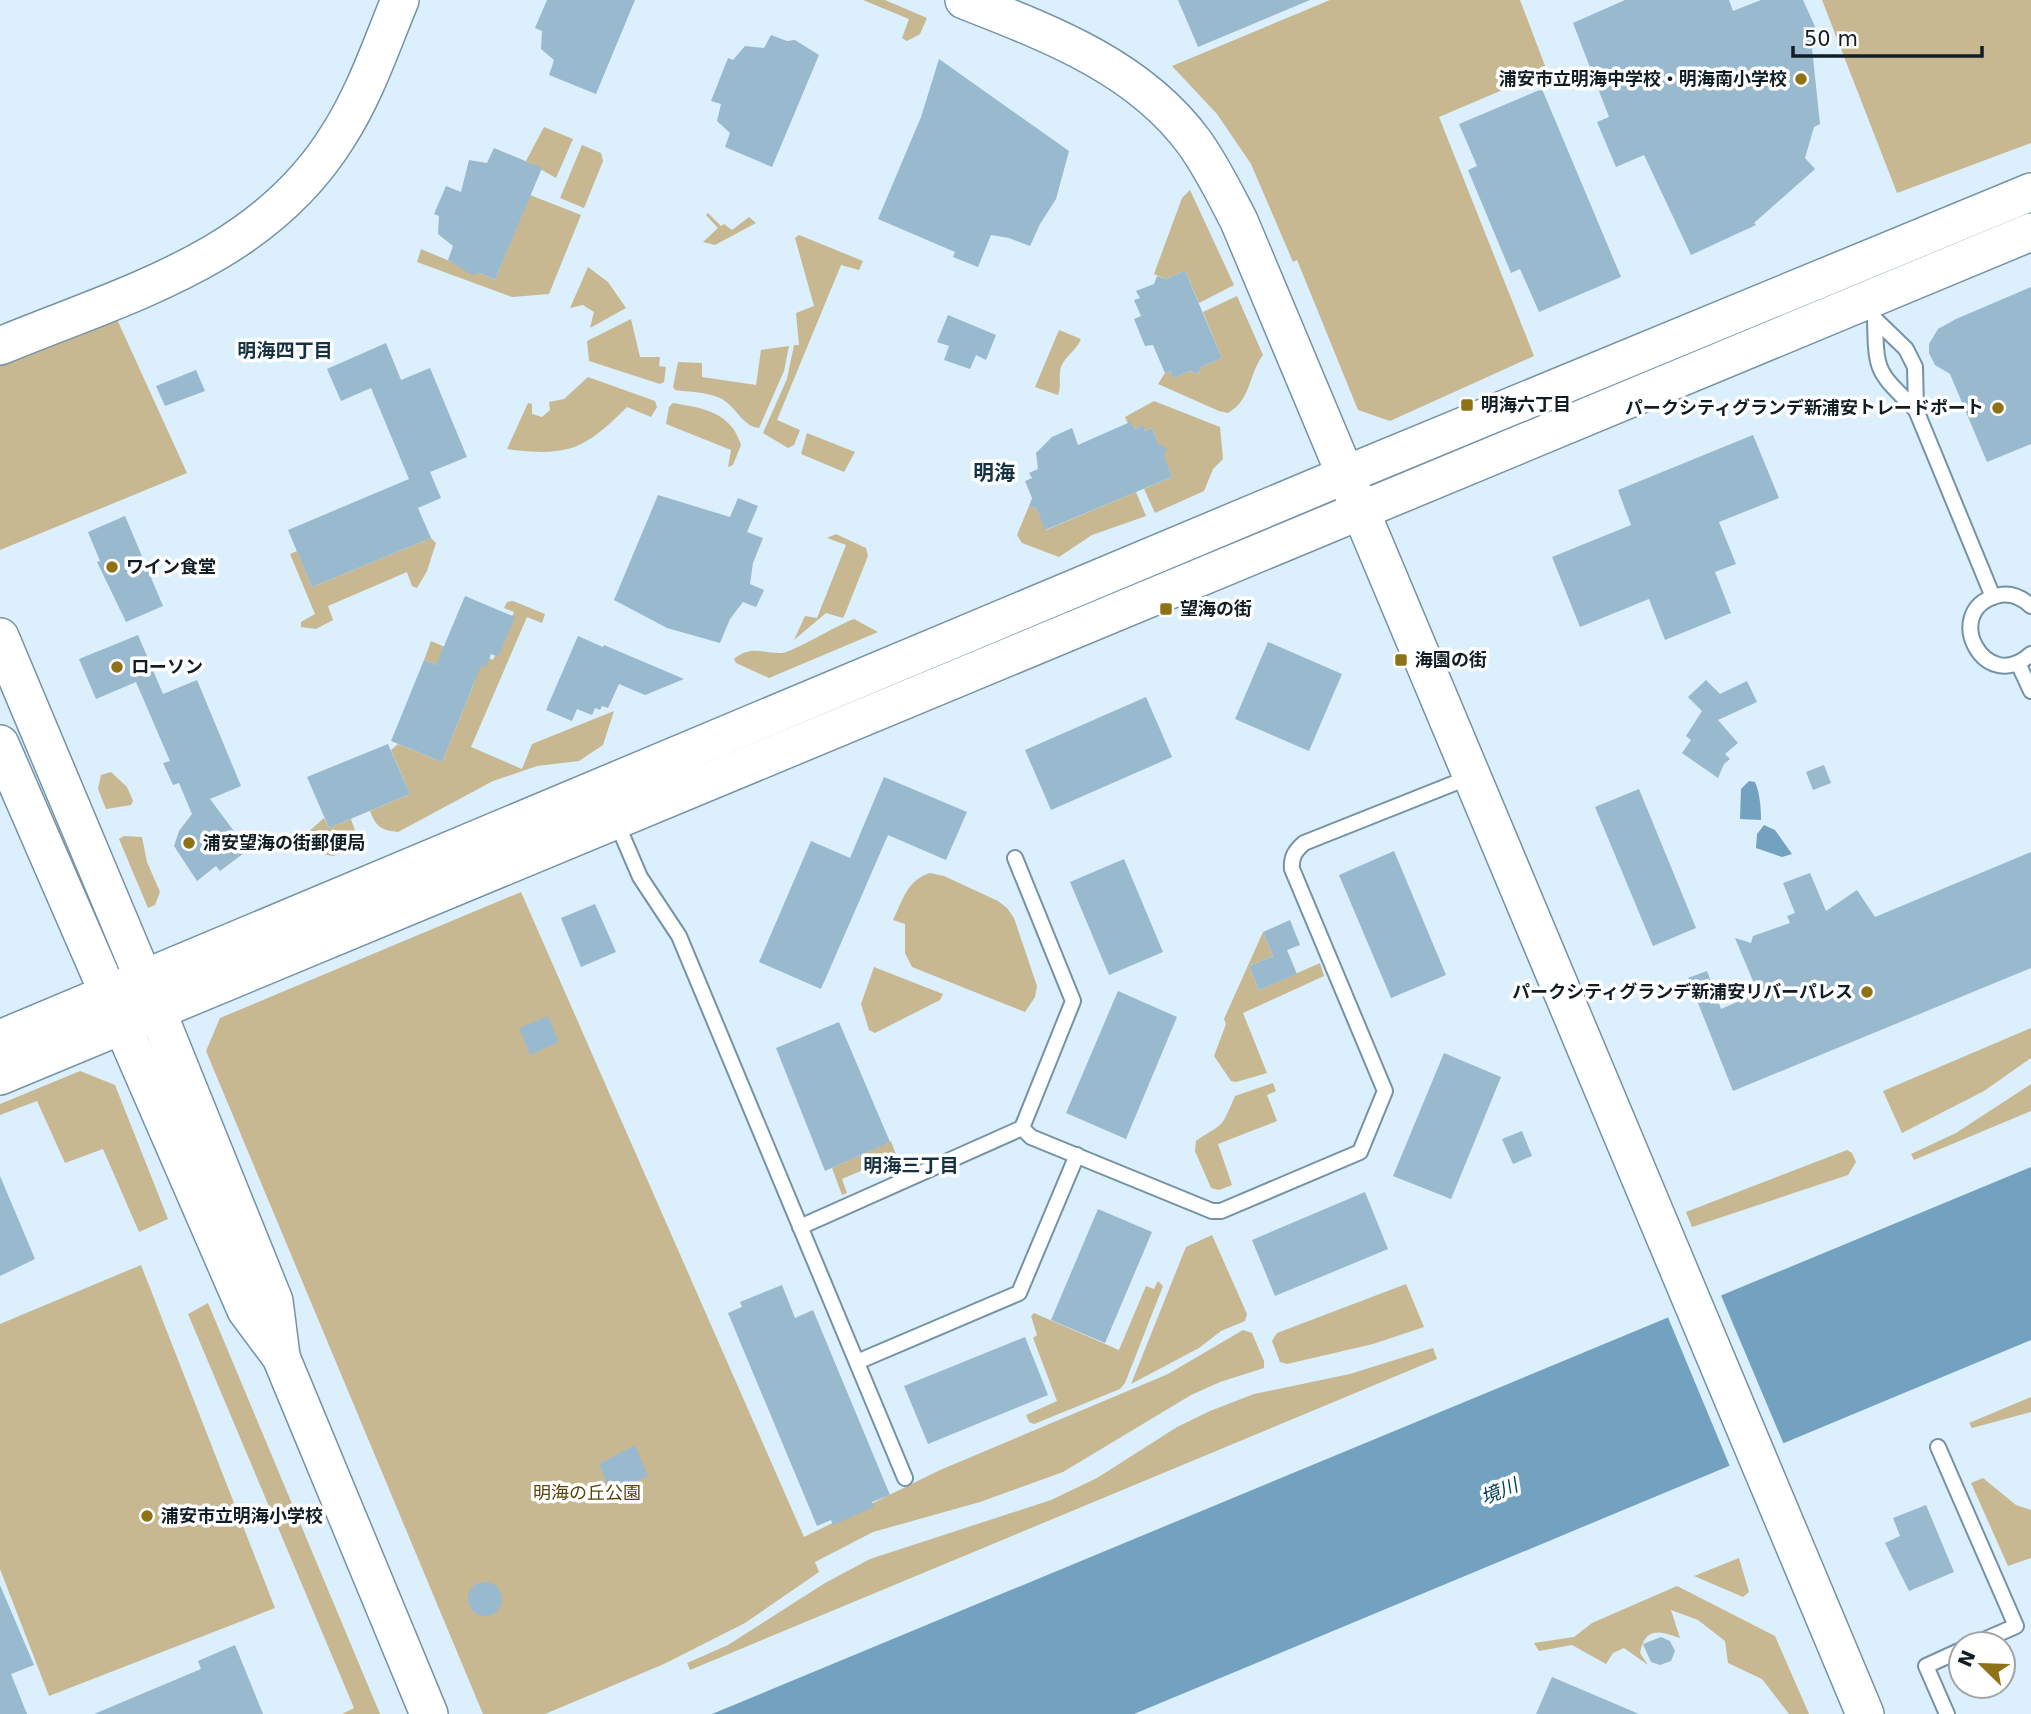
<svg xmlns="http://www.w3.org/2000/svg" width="2031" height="1714" viewBox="0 0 2031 1714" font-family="'DejaVu Sans','Noto Sans JP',sans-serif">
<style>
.green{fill:#c8b891}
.water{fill:#72a2c0}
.pier{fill:#dbeffc}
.building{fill:#99b9ce}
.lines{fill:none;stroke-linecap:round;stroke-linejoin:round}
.service-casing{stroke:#7493a7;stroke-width:18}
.tertiary-casing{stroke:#7493a7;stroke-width:40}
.service{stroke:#fff;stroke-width:14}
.tertiary{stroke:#fff;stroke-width:37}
.poi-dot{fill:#8f7116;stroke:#fff;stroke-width:2.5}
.labels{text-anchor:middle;stroke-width:7;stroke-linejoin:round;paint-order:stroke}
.poi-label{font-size:18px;font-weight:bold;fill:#121e26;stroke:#fff;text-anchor:start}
.park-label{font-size:18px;fill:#594507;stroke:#fff}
.neighbourhood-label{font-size:19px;font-weight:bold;fill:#153243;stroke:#fff}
.water-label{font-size:19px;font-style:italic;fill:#004260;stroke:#fff}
.quarter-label{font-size:21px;font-weight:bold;fill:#153243;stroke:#fff}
</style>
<rect width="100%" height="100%" fill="#dbeffc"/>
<g class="green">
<polygon points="863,0 885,0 927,18 920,34 907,41 902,38 909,19"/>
<polygon points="1330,0 1520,0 1547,71 1439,117 1534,356 1390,421 1358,410 1297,260 1293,262 1251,164 1217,114 1172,66"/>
<polygon points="1822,0 2031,0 2031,143 1897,193"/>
<polygon points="544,127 573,139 556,178 526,161"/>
<polygon points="582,145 601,153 603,161 584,208 560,198"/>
<polygon points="1190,190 1234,285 1199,303 1185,271 1165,279 1154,274 1182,198"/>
<polygon points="530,195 581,215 549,294 512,297 417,262 421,249 464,267 472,274 480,273 495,280"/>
<polygon points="708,213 721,226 724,224 732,230 749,217 756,223 715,245 703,242 718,228 706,215"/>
<polygon points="799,235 863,261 859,270 841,265 777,420 800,430 794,445 788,448 763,433 787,379 794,345 799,345 796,313 814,306 795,238"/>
<polygon points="588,267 608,282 626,308 590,328 594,312 583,305 570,308"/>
<path d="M1237,296L1263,355C1248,375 1252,399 1228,413L1219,411L1158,384L1165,373L1170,371L1173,378L1190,371L1198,374L1201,367L1222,358L1203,312Z"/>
<polygon points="115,315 187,473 0,550 0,364"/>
<polygon points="631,319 640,357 660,357 659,366 666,367 664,382 660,384 589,361 587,341"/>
<path d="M1059,330L1081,339C1076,351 1066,355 1061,367C1058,376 1062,385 1058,395L1035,387Z"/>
<path d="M789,346L784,371L759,428C743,427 735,405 720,398C706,392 690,392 675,390L673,387L678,362L702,363V377L756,385L761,350Z"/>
<path d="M588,377L655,401L657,407L651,417L627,407C584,450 568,457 507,449L528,403L532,404V414L542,417L550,410L549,402L564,399Z"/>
<polygon points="1154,401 1220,427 1223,459 1213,469 1204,491 1155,513 1144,489 1172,477 1152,428 1145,431 1142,426 1131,430 1125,417"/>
<path d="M673,403C703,408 731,412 741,445L733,465L728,467L731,450L666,424L669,407Z"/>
<polygon points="807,433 855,452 844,472 801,454"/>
<polygon points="1136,492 1146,516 1092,535 1059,557 1022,543 1017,535 1029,506 1037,509 1046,530"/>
<polygon points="836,534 866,548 868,556 845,614 843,618 826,613 794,640 805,616 817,618 846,545 827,538"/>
<polygon points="431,538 436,543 427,571 417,588 412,586 407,572 328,606 333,620 316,629 301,627 301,622 315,614 290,554 297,551 312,587"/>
<path d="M513,601L545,614L542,623L527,617L471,747L522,769L532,744L614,711L603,745L579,761L537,766L493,781L398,832C381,830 376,827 370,811L410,794L391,750L398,744L442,762L475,681L424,660L431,641L463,655L467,648L493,660L514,612L504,608L507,602Z"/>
<path d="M854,619L878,632L769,678L736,663L734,659C752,644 762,654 782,653C793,652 837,625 854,619Z"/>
<polygon points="111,772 127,787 133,801 131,805 106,809 98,789 101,775"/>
<polygon points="324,818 329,828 351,819 356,833 348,851 333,856 322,854 306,834"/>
<polygon points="124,836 142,837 147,862 160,892 155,905 148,908 119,839"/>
<path d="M930,873L944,876L998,901L1007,908L1014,918L1037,986L1035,997L1025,1012L912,967L905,953V924L893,920C903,900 907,880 930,873Z"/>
<polygon points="521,892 804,1537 940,1470 1168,1374 1243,1330 1252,1333 1264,1361 1264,1368 1220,1382 1191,1395 1063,1472 980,1502 873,1532 815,1562 819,1572 745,1623 664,1664 545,1714 483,1714 206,1051 220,1018"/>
<polygon points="1263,932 1273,956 1249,966 1259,990 1320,963 1324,976 1243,1013 1267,1073 1236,1082 1231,1081 1214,1056 1226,1024 1224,1019"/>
<polygon points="874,967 943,994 940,1000 875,1033 869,1030 861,1004"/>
<polygon points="2031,1028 2031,1058 1984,1091 1902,1133 1883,1091"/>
<polygon points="80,1071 115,1085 168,1219 139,1232 103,1149 65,1163 37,1101 0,1115 0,1104"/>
<path d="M1273,1083L1276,1091L1267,1095L1277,1121L1218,1144L1232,1185L1219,1190L1211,1188L1195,1151L1196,1141C1226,1121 1220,1130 1235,1096Z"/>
<polygon points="2031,1084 2031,1111 1914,1160 1911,1154 1956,1133"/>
<polygon points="891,1141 902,1171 891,1176 884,1161 842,1179 847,1193 842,1195 832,1168"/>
<polygon points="1847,1150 1852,1153 1856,1162 1848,1175 1692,1227 1686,1212"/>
<polygon points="1212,1235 1247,1314 1245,1321 1221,1331 1199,1348 1131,1384 1186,1247"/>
<polygon points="141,1265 275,1608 49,1696 0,1569 0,1324"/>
<polygon points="1158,1281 1163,1286 1125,1383 1120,1389 1034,1424 1029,1422 1026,1415 1057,1401 1033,1338 1037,1335 1031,1316 1034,1313 1119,1350 1146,1286 1154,1289"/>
<polygon points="1406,1284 1424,1327 1373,1344 1287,1364 1280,1362 1272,1341 1277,1333"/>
<polygon points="208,1303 380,1714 342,1714 354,1708 188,1314"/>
<polygon points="1433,1348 1437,1359 690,1670 687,1663 728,1645 825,1583 870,1559 1051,1500 1097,1478 1177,1427 1210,1411 1254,1394 1350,1374"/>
<polygon points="2031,1397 2031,1412 1972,1428 1969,1423"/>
<polygon points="1983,1478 2016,1505 2031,1510 2031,1558 2008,1566 1971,1483"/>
<polygon points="1739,1558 1749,1592 1743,1597 1694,1576"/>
<path d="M1677,1586L1775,1636L1809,1714H1789L1762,1679L1728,1663L1725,1641L1698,1620L1671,1610L1680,1638C1660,1631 1645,1626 1640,1653L1648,1665L1624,1648L1613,1653L1606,1664L1572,1645L1539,1651L1534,1643L1574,1637L1592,1623Z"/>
</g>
<g class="water">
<path d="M1749,781L1755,782C1760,793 1761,809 1761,820L1740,819L1741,789Z"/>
<polygon points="1764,825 1775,830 1792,854 1782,857 1756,848 1757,834"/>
<polygon points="2031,1167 2031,1340 1134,1714 712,1714"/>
</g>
<polygon class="pier" points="1720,1293 1785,1447 1731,1469 1667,1315"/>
<g class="building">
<polygon points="547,0 635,0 596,94 549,75 554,60 541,49 542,31 535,28"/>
<polygon points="1178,0 1310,0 1198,47"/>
<polygon points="1625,0 1729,0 1733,11 1761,0 1803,0 1822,42 1812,48 1820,124 1814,127 1805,158 1815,169 1754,223 1756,225 1691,255 1644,155 1616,167 1597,122 1609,117 1573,23"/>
<polygon points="771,35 787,41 795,40 819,55 772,167 725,147 730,133 717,121 721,104 711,101 728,58 733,60 745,46 764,48"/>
<polygon points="939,59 1069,151 1056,199 1040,224 1030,246 1009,238 991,235 978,267 953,257 955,252 878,219 921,117"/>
<polygon points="1542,89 1621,277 1539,312 1520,269 1511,273 1468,170 1477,166 1459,124"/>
<polygon points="494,148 542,168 495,280 480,273 472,275 448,260 453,246 438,234 439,216 434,214 446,186 461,192 469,160 487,163"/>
<polygon points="1185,271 1222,358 1201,367 1198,374 1190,371 1173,378 1170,371 1165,373 1153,345 1145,346 1134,319 1141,316 1134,300 1140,298 1136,291 1154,284 1157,276 1165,279"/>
<polygon points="2031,287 2031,444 1987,462 1950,374 1935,365 1929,353 1929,344 1938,329 1956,319"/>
<polygon points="948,315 996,335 986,360 976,355 970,369 944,360 949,346 937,342"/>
<polygon points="386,343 401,380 430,368 467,457 430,472 441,498 418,508 431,538 312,587 288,530 409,479 371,388 341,401 327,369"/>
<polygon points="196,370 205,391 165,406 156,386"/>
<polygon points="1130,422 1135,429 1143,425 1145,431 1152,428 1159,445 1167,448 1164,456 1172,477 1045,530 1037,509 1029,506 1032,498 1025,481 1032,478 1029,473 1038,469 1036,453 1052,437 1072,428 1078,445"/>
<polygon points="1753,435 1779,498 1719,522 1736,564 1715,572 1731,613 1665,640 1649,599 1580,627 1552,557 1631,525 1618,490"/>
<polygon points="658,495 730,517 738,498 758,506 747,532 763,538 753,563 750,584 764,590 756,607 743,602 730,619 720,643 667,628 614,600"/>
<polygon points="125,516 163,606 126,622 97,562 100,561 88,532"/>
<polygon points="465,596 515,617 498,657 491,654 486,667 481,666 442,762 391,741 424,660 436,665"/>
<polygon points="138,635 163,694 197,680 241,786 210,799 248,850 220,871 216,866 197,881 174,846 179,831 192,814 179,783 173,785 163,763 170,761 136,682 96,699 79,659"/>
<polygon points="578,636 603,647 604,645 684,679 645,695 619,684 608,708 602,706 600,710 595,708 592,715 577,709 572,721 546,710"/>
<polygon points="1268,642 1342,674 1309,751 1235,719"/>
<polygon points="1706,680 1720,694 1747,681 1757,702 1718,720 1738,743 1725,754 1730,759 1724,764 1718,778 1682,753 1691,740 1686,736 1702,711 1688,697"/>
<polygon points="1146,697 1172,757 1051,810 1025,750"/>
<polygon points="388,744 410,794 329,828 307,777"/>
<polygon points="1824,765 1831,783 1813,790 1806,772"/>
<polygon points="884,777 967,812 946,860 888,835 821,989 759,962 811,841 850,858"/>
<polygon points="1639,789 1696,928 1653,946 1595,807"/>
<polygon points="1394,851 1446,975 1391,998 1339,875"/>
<polygon points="2031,852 2031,968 1733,1091 1688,978 1707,971 1721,1009 1758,993 1735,938 1751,943 1753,936 1790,923 1787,916 1795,913 1783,883 1810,873 1826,911 1857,890 1875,917"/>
<polygon points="1124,859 1163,952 1109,975 1070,882"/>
<polygon points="595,904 616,952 581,967 561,918"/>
<polygon points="1290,920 1300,945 1287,950 1297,974 1259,990 1249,966 1273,956 1263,932"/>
<polygon points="1118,991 1177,1017 1126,1139 1066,1113"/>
<polygon points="548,1016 559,1042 530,1055 519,1028"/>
<polygon points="839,1022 890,1142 825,1171 776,1048"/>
<polygon points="1444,1053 1501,1077 1451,1199 1393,1176"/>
<polygon points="1522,1131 1532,1156 1513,1164 1502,1139"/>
<polygon points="0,1176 35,1259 0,1276"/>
<polygon points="1365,1192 1388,1249 1275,1296 1252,1240"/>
<polygon points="1098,1209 1152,1232 1105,1343 1051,1320"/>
<polygon points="782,1285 795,1318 813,1310 890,1495 872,1502 874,1507 833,1525 831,1520 817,1526 728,1313 742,1307 740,1302"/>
<polygon points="1025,1337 1048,1395 928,1444 904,1386"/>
<polygon points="635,1445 648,1476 611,1493 599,1464"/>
<polygon points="1926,1505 1954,1572 1909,1591 1885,1543 1900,1536 1893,1518"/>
<circle cx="485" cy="1599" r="17"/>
<polygon points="0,1585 34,1665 11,1674 27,1714 0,1714"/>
<polygon points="1661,1637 1670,1641 1675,1651 1671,1661 1660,1665 1651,1662 1643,1644"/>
<polygon points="235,1645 263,1714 94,1714 201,1669 198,1661"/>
<polygon points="1552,1677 1639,1714 1536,1714"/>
</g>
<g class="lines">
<g class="service-casing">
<g id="service">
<path d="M1867,300L1875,319L1906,349L1915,367L1916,410C1877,371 1876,374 1875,319"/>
<polyline points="1916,410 1993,597"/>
<path d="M2031,606C2021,597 2009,592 1996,596C1941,612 1985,696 2031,654"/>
<polyline points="2018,663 2031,691"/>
<polyline points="616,821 640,877 679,936 905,1478"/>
<path d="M1015,858L1073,1001L1022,1128L1031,1137L1212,1211H1221L1360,1152L1385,1091L1292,869C1291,857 1295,851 1304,843L1470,777"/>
<polyline points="800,1227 1022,1128"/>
<polyline points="857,1362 1019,1293 1077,1155"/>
<polyline points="1938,1447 2016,1626 1975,1644"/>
<polyline points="1947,1714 1926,1666 1961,1650"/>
</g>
</g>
<g class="tertiary-casing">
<g id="tertiary">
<path d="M964,0C1048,33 1138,66 1194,142C1212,167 1225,194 1239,221L1865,1714"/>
<path d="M0,346C126,294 262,259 338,136C365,94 381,46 400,0"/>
<polyline points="0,637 157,1011 274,1301 281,1356"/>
<polyline points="0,744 246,1310 281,1357 429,1714"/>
<polyline points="0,1039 1345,475 2031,192"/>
<polyline points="0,1076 2031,232"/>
</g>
</g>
<use href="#service" class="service"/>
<use href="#tertiary" class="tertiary"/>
</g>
<g class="poi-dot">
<circle cx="1801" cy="79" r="7"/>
<rect x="1460" y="398" width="14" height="14" rx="3.5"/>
<circle cx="1998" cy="408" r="7"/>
<circle cx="112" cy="567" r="7"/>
<rect x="1159" y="602" width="14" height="14" rx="3.5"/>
<rect x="1394" y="653" width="14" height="14" rx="3.5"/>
<circle cx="117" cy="667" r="7"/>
<circle cx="189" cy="843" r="7"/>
<circle cx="1867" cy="992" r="7"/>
<circle cx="147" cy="1516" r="7"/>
</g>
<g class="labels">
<g class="poi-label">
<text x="1787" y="85" text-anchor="end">浦安市立明海中学校・明海南小学校</text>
<text x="1481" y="411">明海六丁目</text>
<text x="1984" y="414" text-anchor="end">パークシティグランデ新浦安トレードポート</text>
<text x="126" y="573">ワイン食堂</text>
<text x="1180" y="615">望海の街</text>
<text x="1415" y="666">海園の街</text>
<text x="131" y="673">ローソン</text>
<text x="203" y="849">浦安望海の街郵便局</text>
<text x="1853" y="998" text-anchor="end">パークシティグランデ新浦安リバーパレス</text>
<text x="161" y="1522">浦安市立明海小学校</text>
</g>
<g class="park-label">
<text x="587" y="1499">明海の丘公園</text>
</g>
<g class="neighbourhood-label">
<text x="285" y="357">明海四丁目</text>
<text x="911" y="1172">明海三丁目</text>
</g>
<g class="water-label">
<text transform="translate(1499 1491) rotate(-23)" y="7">境川</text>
</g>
<g class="quarter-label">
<text x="994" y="480">明海</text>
</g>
</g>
<g transform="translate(1982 1665) rotate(293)"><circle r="33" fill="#ffffff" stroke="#a0a5a8" stroke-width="2"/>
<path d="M0-5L12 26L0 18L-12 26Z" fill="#8f7116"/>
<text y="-10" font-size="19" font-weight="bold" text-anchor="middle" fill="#121e26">N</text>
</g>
<path d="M1793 46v10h189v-10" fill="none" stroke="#121e26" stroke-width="3.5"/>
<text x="1804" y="46" font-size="21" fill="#121e26" stroke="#ffffff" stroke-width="5" paint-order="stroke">50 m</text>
</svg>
